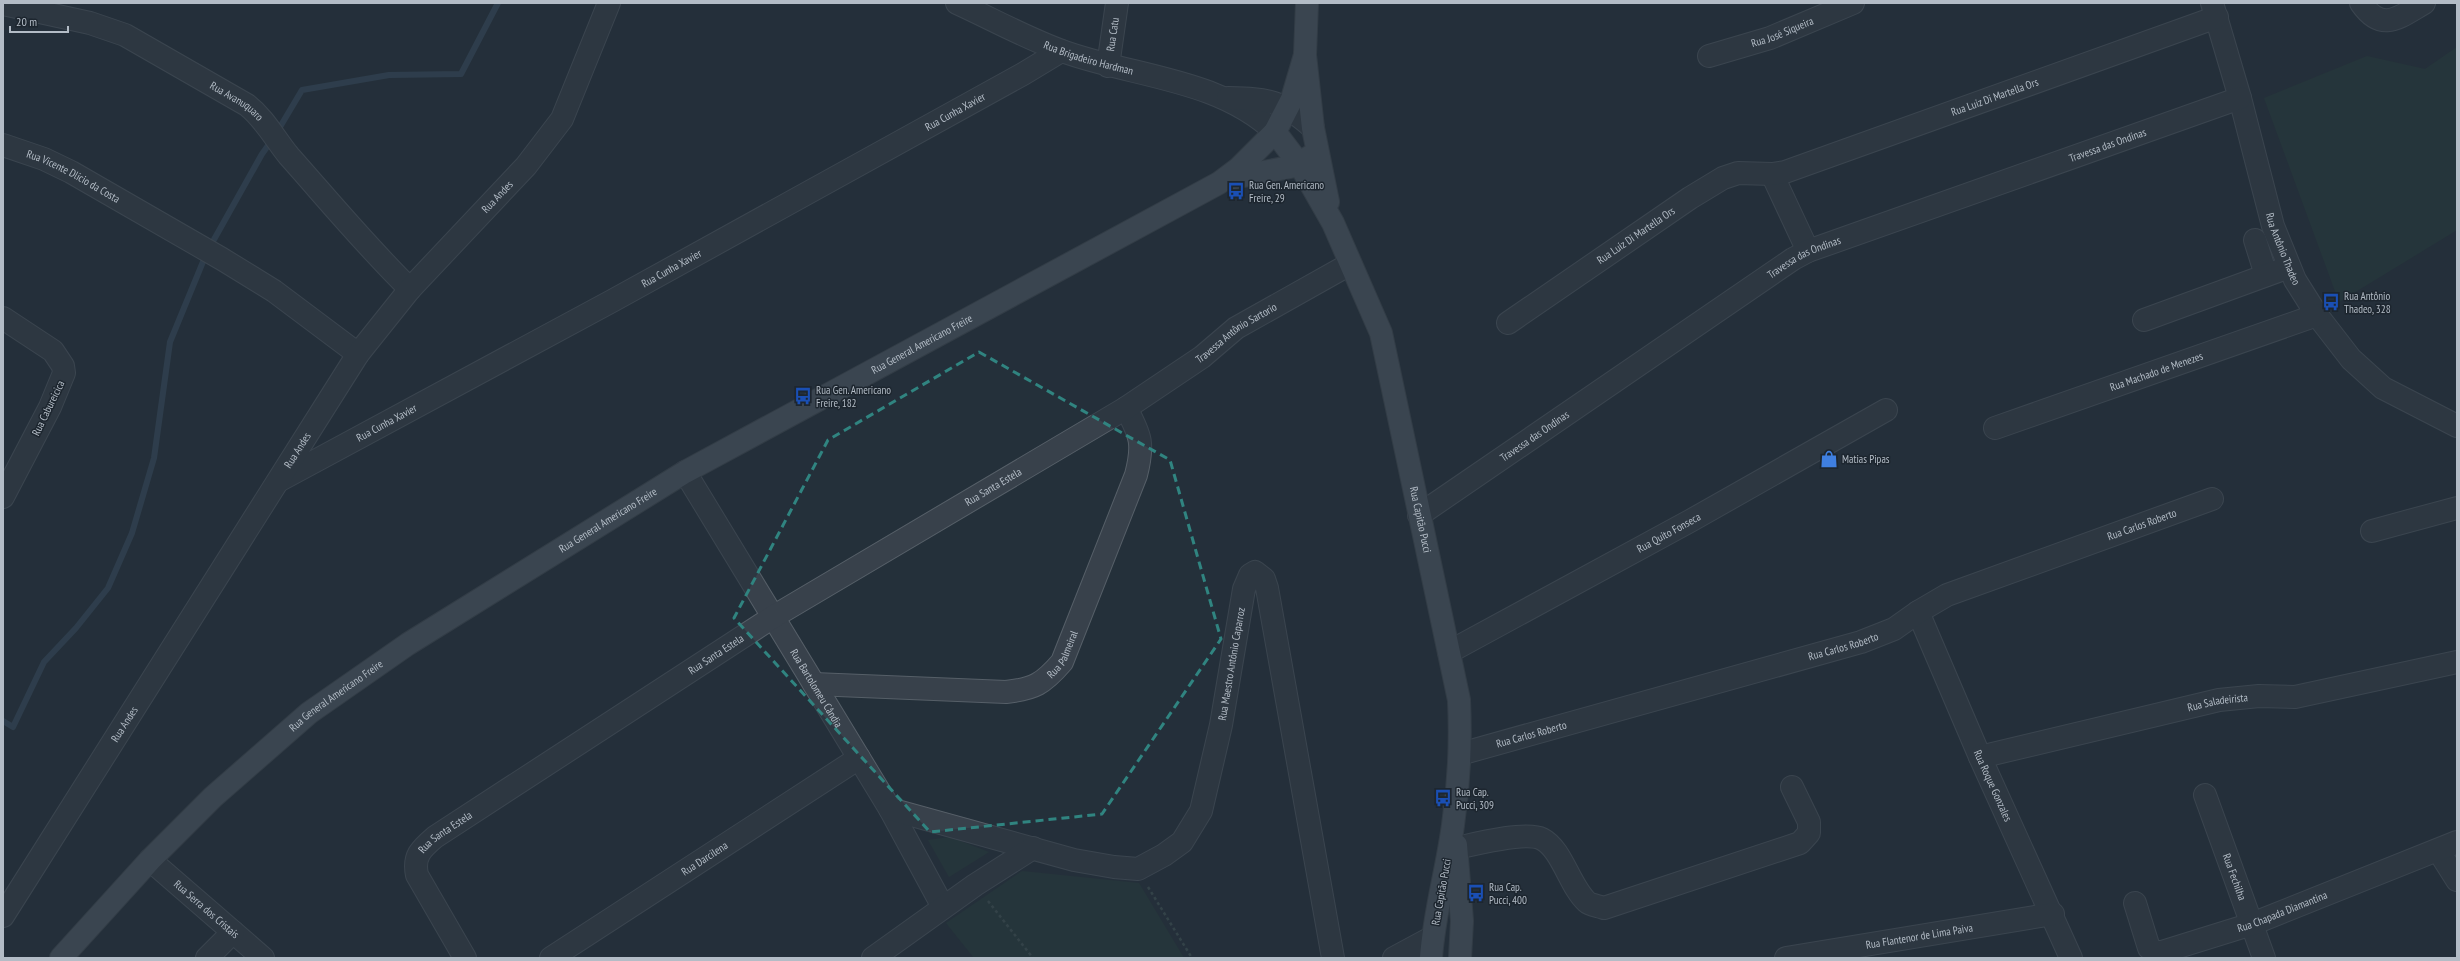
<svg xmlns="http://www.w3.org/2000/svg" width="2460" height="961" viewBox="0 0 2460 961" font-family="'PT Sans Narrow',sans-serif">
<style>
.green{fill:#273d3c}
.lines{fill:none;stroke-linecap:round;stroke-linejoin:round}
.stream{stroke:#3b4f62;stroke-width:6}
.minor-casing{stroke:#565f68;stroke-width:24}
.major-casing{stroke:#444d56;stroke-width:24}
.path{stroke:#46595a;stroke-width:2.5;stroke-dasharray:3 3;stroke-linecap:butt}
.minor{stroke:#38414b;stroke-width:22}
.major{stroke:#56616b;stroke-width:22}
.marked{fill:none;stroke:#308480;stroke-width:3;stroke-dasharray:8 5;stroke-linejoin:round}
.labels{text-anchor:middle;stroke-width:3;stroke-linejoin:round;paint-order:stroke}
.street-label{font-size:11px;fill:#b3bcc6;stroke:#1d262f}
.poi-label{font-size:11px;fill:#b3bcc6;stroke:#1d262f;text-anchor:start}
</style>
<rect width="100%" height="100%" fill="#24303a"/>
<g class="green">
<polygon points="2457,47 2457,230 2339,302 2264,98 2367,56 2425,69"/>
<polygon points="950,837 989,852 949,877 928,840"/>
<polygon points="1022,871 1139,883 1184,958 974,958 946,923"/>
</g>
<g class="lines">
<g class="stream">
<polyline points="277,132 302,90 389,75 461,74 498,3"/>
<polyline points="3,721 13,727 44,662 76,628 108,588 132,533 154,458 170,342 207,252 262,154 272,140"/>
</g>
<g class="minor-casing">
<g id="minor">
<path id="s1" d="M957,3C992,19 1026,38 1062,51C1133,77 1218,78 1275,132"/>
<path id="s2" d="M2212,3L2240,98L2273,226L2295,280L2317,315L2351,359L2383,388L2457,426"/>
<path d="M2361,3C2382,33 2398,18 2424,3"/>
<path id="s3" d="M3,4L90,23L125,35L247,105C265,119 275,139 289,156C329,201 367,247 410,289"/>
<path id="s4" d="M1709,56L1770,38L1853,3"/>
<path id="s5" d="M1108,66L1117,3"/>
<path d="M1228,98C1268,99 1282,100 1313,128"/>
<path id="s6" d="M3,145L44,159L71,172L222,259L274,291L358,354"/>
<polyline points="1772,174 1808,251"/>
<polyline points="2255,240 2266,275"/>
<polyline points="3,318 53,351 63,366 64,373 50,407 3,497"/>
<polyline points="2144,320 2289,267"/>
<path id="s7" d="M1508,323L1690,198L1723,178L1738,173L1772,174L1785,172L2217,17"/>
<path id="s8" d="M1995,428L2317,315"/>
<path id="s9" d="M685,472L890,809L943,907"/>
<path id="s10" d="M280,480L612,301L1023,74L1061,51"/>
<path id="s11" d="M1419,515L1793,259L1808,251L2240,98"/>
<polyline points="2372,531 2457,508"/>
<path id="s12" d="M1918,612L1980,757L2071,958"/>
<path id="s13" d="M1449,652L1690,521L1886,410"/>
<path id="s14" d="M814,684L1006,692C1034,689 1043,684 1062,662L1136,475C1144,444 1141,436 1126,408"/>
<path id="s15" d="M1460,754L1861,642L1894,629L1918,612L1947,595L2212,499"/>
<path id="s16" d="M1980,757L2219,700L2259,696L2295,697L2457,662"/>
<path id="s17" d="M2205,795L2264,958"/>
<path id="s18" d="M890,809L1074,860L1114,867L1138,869L1164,855L1182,842L1201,811L1221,725L1244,589L1250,575L1255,572L1264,579L1267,588L1333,958"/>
<path d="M1457,848C1475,844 1526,831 1542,839C1562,849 1570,887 1587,902C1590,905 1599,906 1604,908L1800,843L1809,833V822L1792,787"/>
<polyline points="2438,850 2457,880"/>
<path id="s19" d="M150,860L263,958"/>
<path id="s20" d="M2135,903L2149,948L2156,952H2162L2252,924L2457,842"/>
<path id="s21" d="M3,916L358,354L410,289L526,166L562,119L609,3"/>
<polyline points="207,958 233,932"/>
<path id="s22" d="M465,958L417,875C413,856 421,849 435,837L773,617L1126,408L1202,357L1236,328L1350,264"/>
<path id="s23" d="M551,958L859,758"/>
<polyline points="873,958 975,885 1033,848"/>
<polyline points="1394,958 1433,937"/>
<path id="s24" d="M1786,958L2053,914"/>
</g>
</g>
<g class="major-casing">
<g id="major">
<polyline points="1307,3 1305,55 1313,128 1328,202"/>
<path id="s25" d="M1305,55L1292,99L1275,132L1300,165L1333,223L1381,333L1459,700C1461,742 1459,784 1453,825C1447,870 1434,913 1431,958"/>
<polyline points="1228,179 1300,165 1309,157"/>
<polyline points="1456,845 1462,921 1460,958"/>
<path id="s26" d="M61,958L150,860L213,797L309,713L408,644L685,472L1219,183L1239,168L1275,132"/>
</g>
</g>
<g class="path">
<polyline points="1148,887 1192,958"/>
<polyline points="988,901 1033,958"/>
</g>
<use href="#minor" class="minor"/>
<use href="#major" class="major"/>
</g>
<path d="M0 0H2460V961H0ZM979,352L1170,460L1221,639L1102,814L930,832L734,618L828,440Z" fill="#24303a" fill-opacity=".55" fill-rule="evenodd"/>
<path class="marked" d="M979,352L1170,460L1221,639L1102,814L930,832L734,618L828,440Z"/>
<defs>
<g id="bus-bare" transform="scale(1.38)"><path d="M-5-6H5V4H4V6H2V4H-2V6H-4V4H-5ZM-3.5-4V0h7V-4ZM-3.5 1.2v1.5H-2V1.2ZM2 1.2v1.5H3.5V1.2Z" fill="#1a4fb4" stroke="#1d262f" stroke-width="2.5" paint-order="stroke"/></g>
<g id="shop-bare" transform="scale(1.38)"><path d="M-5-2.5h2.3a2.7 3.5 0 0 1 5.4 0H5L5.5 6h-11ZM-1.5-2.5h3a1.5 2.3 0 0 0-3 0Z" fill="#3f7fe0" stroke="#1d262f" stroke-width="2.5" paint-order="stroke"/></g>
</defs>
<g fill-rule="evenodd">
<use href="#bus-bare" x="1236" y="191"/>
<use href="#bus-bare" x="2331" y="302"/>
<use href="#bus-bare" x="803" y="396"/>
<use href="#shop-bare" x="1829" y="459"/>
<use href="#bus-bare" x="1443" y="798"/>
<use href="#bus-bare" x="1476" y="893"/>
</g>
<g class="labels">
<g class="street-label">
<text dy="4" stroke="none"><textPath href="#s4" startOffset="77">Rua José Siqueira</textPath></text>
<text dy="4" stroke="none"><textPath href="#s5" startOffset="32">Rua Catu</textPath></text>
<text dy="4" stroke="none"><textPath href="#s1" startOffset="143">Rua Brigadeiro Hardman</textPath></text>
<text dy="4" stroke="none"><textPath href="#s7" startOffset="545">Rua Luiz Di Martella Ors</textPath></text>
<text dy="4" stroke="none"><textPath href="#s3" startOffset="256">Rua Avanuquaro</textPath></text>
<text dy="4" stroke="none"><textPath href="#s10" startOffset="769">Rua Cunha Xavier</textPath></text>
<text dy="4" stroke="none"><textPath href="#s11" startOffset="788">Travessa das Ondinas</textPath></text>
<text dy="4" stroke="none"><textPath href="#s6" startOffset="77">Rua Vicente Dlicio da Costa</textPath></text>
<text dy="4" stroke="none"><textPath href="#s21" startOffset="875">Rua Andes</textPath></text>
<text dy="4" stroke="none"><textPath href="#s7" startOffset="155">Rua Luiz Di Martella Ors</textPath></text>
<text dy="4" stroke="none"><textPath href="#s2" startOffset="256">Rua Antônio Thadeo</textPath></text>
<text dy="4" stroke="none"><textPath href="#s11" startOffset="464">Travessa das Ondinas</textPath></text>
<text dy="4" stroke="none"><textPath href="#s10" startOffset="445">Rua Cunha Xavier</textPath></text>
<text dy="4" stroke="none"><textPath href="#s22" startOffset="1088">Travessa Antônio Sartorio</textPath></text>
<text dy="4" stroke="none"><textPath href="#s26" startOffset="1065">Rua General Americano Freire</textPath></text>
<text dy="4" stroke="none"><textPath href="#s8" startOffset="171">Rua Machado de Menezes</textPath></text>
<text transform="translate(48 408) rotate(-64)" y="4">Rua Cabureicica</text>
<text dy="4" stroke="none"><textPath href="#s10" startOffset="121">Rua Cunha Xavier</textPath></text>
<text dy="4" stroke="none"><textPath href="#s11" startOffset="140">Travessa das Ondinas</textPath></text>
<text dy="4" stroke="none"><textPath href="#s21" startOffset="551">Rua Andes</textPath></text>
<text dy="4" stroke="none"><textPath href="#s22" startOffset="800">Rua Santa Estela</textPath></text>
<text dy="4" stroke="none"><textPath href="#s26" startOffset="705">Rua General Americano Freire</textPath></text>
<text dy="4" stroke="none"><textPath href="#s25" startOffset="502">Rua Capitão Pucci</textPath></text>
<text dy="4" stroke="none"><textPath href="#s15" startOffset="722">Rua Carlos Roberto</textPath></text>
<text dy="4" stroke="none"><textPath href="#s13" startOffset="250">Rua Quito Fonseca</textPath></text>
<text dy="4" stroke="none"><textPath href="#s15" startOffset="398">Rua Carlos Roberto</textPath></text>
<text dy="4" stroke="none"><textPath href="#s14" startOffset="265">Rua Palmeiral</textPath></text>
<text dy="4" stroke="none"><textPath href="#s22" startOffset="476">Rua Santa Estela</textPath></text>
<text dy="4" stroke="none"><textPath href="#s18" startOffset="494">Rua Maestro Antônio Caparroz</textPath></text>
<text dy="4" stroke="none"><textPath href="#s9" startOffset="253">Rua Bartolomeu Cândia</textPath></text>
<text dy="4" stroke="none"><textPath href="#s26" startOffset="381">Rua General Americano Freire</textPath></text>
<text dy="4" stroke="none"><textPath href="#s16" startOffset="244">Rua Saladeirista</textPath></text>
<text dy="4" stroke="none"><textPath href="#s21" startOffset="227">Rua Andes</textPath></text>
<text dy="4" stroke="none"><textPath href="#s15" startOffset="74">Rua Carlos Roberto</textPath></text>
<text dy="4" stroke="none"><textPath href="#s12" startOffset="189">Rua Roque Gonzales</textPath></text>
<text dy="4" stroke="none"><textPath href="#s22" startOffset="152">Rua Santa Estela</textPath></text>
<text dy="4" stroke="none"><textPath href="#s23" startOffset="183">Rua Darcilena</textPath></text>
<text dy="4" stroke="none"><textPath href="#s17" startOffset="87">Rua Fechilha</textPath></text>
<text transform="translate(1441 892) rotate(-80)" y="4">Rua Capitão Pucci</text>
<text dy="4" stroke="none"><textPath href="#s19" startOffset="75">Rua Serra dos Cristais</textPath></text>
<text dy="4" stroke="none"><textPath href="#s20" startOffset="188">Rua Chapada Diamantina</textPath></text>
<text dy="4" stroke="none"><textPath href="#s24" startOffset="135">Rua Flantenor de Lima Paiva</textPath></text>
</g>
<g class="poi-label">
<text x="1249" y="189">Rua Gen. Americano<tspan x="1249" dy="13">Freire, 29</tspan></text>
<text x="2344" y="300">Rua Antônio<tspan x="2344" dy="13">Thadeo, 328</tspan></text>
<text x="816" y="394">Rua Gen. Americano<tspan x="816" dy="13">Freire, 182</tspan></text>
<text x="1842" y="463">Matias Pipas</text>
<text x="1456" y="796">Rua Cap.<tspan x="1456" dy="13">Pucci, 309</tspan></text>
<text x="1489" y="891">Rua Cap.<tspan x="1489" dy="13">Pucci, 400</tspan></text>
</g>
</g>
<rect width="2460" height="961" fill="none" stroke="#b3bcc6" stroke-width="8"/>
<path d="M10 26v6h58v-6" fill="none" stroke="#b3bcc6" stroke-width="2"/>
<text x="16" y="26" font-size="12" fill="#b3bcc6" stroke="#1d262f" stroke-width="3" paint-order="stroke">20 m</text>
</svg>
